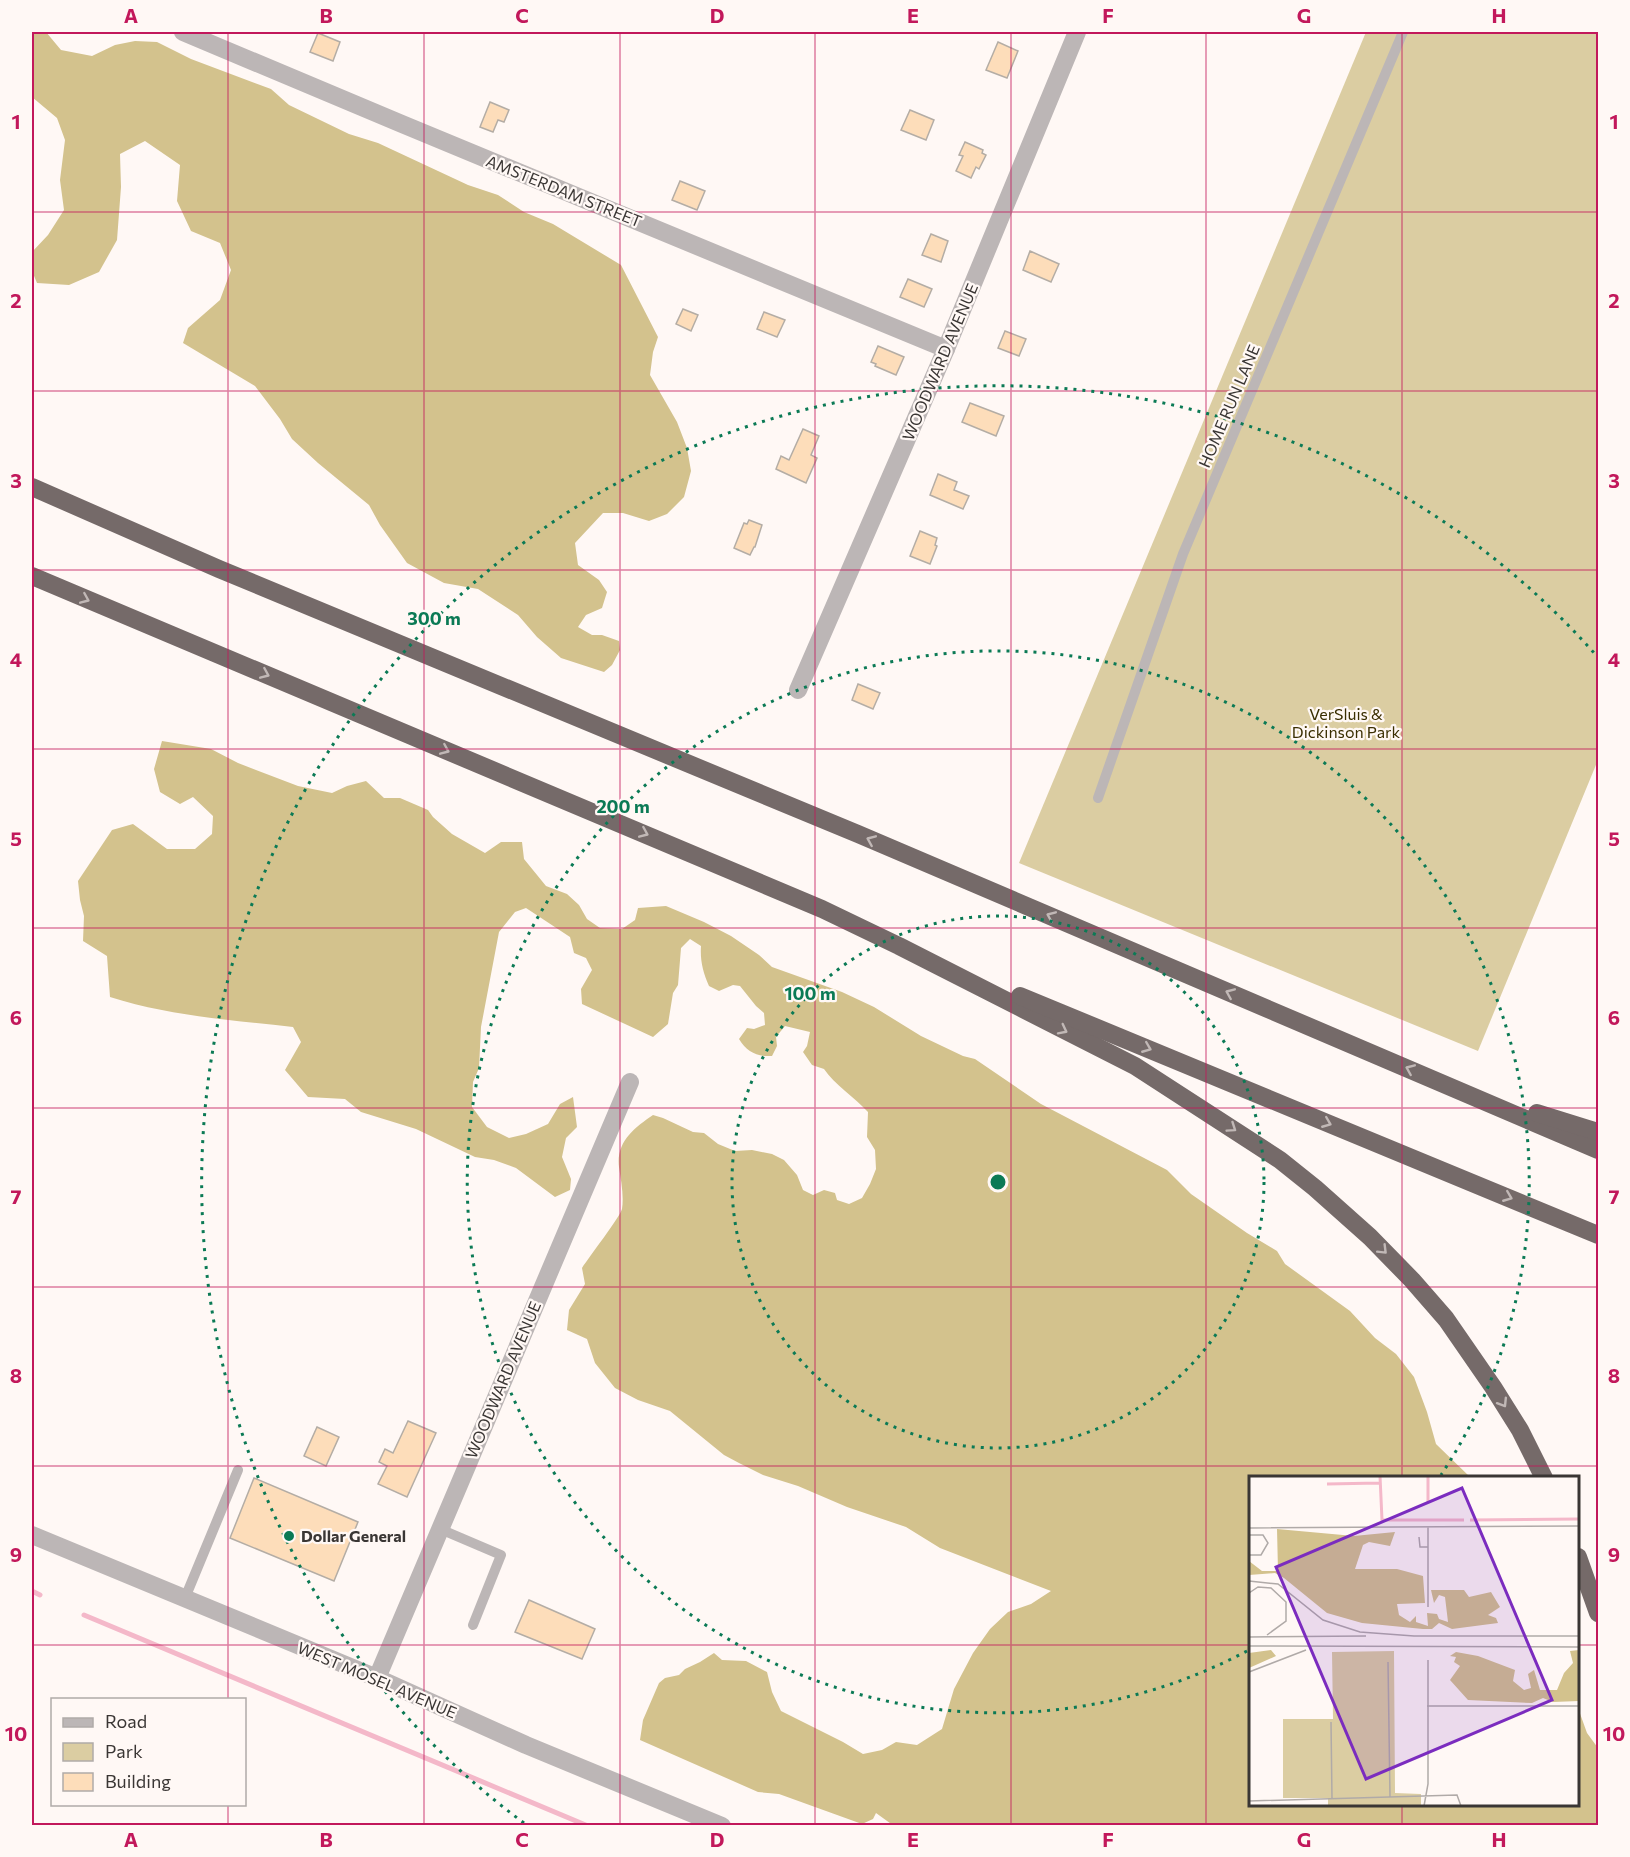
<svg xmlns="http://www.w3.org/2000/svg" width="1630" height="1857" viewBox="0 0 1630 1857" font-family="Commissioner,sans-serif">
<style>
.green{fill:#dbcda2}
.forest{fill:#d3c28d}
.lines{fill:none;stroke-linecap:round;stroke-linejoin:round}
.stream{stroke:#f4b8c9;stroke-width:5}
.building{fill:#fdddba;stroke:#b4ada5;stroke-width:1.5}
.lane{stroke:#bcb6b6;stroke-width:10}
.street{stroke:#bcb6b6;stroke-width:18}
.highway{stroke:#756a69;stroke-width:18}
.oneway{stroke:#c1b8b6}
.grid{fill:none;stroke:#c2185b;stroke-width:1.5;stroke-opacity:0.55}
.ring{fill:none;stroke:#0b7a55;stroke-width:3;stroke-dasharray:3 6}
.poi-dot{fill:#0b7a55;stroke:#fff8f5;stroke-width:2}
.labels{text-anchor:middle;stroke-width:4.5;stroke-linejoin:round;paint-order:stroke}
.street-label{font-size:16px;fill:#3a3634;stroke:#fff8f5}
.park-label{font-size:16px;fill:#3a2e01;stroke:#fff8f5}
.poi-label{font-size:16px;font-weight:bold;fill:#3a3634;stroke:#fff8f5;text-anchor:start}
.inset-river{fill:none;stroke:#f4b8c9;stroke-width:3}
.inset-road{fill:none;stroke:#b0aaa8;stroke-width:1.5}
.view{fill:#7b2cbf;fill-opacity:0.15;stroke:#7b2cbf;stroke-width:3}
.inset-edge{fill:none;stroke:#3a3634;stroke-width:3}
.centre{fill:#0b7a55;stroke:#fff8f5;stroke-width:3}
.ring-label{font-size:18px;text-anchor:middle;font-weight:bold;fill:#0b7a55;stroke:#fff8f5;stroke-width:4.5;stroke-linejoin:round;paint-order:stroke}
.neatline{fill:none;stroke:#c2185b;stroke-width:2}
.grid-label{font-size:20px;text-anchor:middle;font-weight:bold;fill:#c2185b}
</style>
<rect width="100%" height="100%" fill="#fff8f5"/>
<polygon class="green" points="1366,32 1598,32 1598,760 1478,1051 1019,863"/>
<g class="forest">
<polygon points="32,32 46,32 61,50 92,56 115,45 135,41 157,42 191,59 271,89 289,105 349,134 378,143 468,185 498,195 524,212 553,224 621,265 658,337 653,352 650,375 677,422 687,448 691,471 684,497 667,514 649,521 623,513 603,513 575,543 578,565 599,580 607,592 602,608 586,615 578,627 592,635 602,635 619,641 620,650 612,665 604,672 561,658 537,637 518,615 478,589 444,583 407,563 380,525 369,505 318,463 292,439 280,419 255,386 183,343 188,328 220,300 231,270 220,243 191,231 177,201 180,165 145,141 120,154 121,187 117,240 99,272 69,285 37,283 32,271 32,252 48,235 64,210 60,180 65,140 57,118 32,97"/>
<path d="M162,741L211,749L238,763L298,786L332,793L347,786L366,781L384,798H400L428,810L433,817L452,834L485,853L501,842H522L524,859L546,886L567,894L579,905L587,919L600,928L622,929L635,920L638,908L666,906L704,922L731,936L759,955L772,967L842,992L874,1007L921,1036L963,1056L975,1059L1041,1104L1167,1170L1191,1194L1247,1233L1277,1251L1285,1264L1350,1311L1375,1338L1396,1354L1414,1377L1427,1412L1436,1444L1470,1477L1250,1478V1804H1578V1708L1587,1733L1598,1748V1825L894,1826L876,1813L873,1819L862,1824L779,1794L758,1792L640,1740L643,1720L659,1683L665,1678L679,1675L685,1669L700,1662L714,1653L722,1660L746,1661L767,1672L772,1692L781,1711L843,1742L863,1754L882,1750L896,1742L917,1745L942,1729L954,1689L973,1653L990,1629L1008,1612L1031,1604L1051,1591L940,1548L906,1527L847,1507L798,1486L763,1475L739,1463L724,1455L670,1411L638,1400L615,1388L595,1363L587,1339L567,1330L569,1310L585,1284L582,1268C589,1257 620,1217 622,1209C624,1195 621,1181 619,1167C616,1142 634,1128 653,1115L663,1118L693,1132L704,1133L718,1144L735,1151L752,1150L772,1154L784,1160L797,1175L803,1190L813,1195L824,1190L835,1193L837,1200L849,1204L862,1198L870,1184L876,1169L875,1150L867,1137L868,1112C854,1097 834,1084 824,1069L812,1065L803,1052L807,1046L810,1032L785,1026L776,1037L777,1046L772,1056C757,1057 747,1052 739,1039L747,1028L754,1029L765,1025L764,1013L756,1006L740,986L733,985L719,991L709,986C703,972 700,961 701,946L690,939L681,948L678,985L673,993L668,1024L653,1037L582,1004L581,989L592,970L586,958L574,953L570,937L526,908L515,912L499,932L481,1027L479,1068L473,1082L472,1107L487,1127L509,1138L526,1134L548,1124L560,1104L573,1097L577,1127L566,1138L562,1157L571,1179L570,1190L555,1197L516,1168L494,1160L475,1157L416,1129L361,1112L345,1099L308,1097L285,1070L301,1042L293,1027C230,1020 170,1016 110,997L107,956L83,941L84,916L80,900L78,881L112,830L133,824L167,849H195L212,834L213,816L193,797L180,804L160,792L154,769Z"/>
</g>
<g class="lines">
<g class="stream">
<polyline points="32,1591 40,1595"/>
<polyline points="84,1615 588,1826"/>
</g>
</g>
<g class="building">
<polygon points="318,33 340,42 333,61 310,52"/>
<polygon points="998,42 1018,51 1007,78 986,70"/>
<polygon points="490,102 509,110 504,122 498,120 493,132 480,127"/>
<polygon points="910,110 934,120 926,140 901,130"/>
<polygon points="965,142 983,150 982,153 986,155 979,169 976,167 971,178 956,171 963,156 959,155"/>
<polygon points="680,181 705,191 697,210 672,200"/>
<polygon points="931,234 948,241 941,262 922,255"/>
<polygon points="1030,251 1059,264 1051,282 1023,270"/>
<polygon points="908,279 932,289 924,307 900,297"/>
<polygon points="683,309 698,315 691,331 676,324"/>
<polygon points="764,312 785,320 777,337 757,329"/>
<polygon points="1005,331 1026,339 1019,356 998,348"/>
<polygon points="878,346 904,357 896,375 875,366 876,364 871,362"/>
<polygon points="970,403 1004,416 996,436 962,422"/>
<polygon points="803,429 819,436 811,455 817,458 806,483 776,469 781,456 789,460"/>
<polygon points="938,474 957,482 954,490 969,496 963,509 930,495"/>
<polygon points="749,520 762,525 755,547 754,547 750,555 734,548 744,523 747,524"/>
<polygon points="920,531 937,538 935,545 937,546 930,564 910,556"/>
<polygon points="858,684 880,693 873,709 852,700"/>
<polygon points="408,1421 436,1433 407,1497 378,1484 387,1466 379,1462 385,1449 393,1453"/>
<polygon points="317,1427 339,1437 326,1466 304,1456"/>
<polygon points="254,1478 358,1522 334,1581 230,1538"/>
<polygon points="529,1600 595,1629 582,1659 515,1632"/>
</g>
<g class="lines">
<g class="lane">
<polyline points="1098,798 1183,554 1403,32"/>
<polyline points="440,1529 501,1555 473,1625"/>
<polyline points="185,1598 238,1470"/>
</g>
<g class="street">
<polyline points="183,32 402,124 946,349"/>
<polyline points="798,690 946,349 1077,32"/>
<polyline points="32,1535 377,1678 526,1745 722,1826"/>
<polyline points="377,1678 630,1082"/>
</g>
<g class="highway">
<polyline points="32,487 219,569 858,834 1598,1150"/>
<polyline points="32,576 822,909 899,946 1135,1066 1280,1160 1315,1188 1370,1237 1412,1280 1446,1319 1493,1387 1520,1430 1544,1478"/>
<polyline points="1020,996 1598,1235"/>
<polyline points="1537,1113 1598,1132"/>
<polyline points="1578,1557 1598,1613"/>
</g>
</g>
<defs><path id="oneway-chevron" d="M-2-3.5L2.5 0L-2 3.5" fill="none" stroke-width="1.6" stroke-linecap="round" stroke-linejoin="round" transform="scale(1.5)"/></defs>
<g class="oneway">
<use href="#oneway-chevron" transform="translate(85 599) rotate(23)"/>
<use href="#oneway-chevron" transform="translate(265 674) rotate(23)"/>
<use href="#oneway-chevron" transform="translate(445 750) rotate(23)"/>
<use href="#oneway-chevron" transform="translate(644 833) rotate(23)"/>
<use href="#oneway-chevron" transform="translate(871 840) rotate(-157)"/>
<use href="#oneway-chevron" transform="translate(1051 916) rotate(-157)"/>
<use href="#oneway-chevron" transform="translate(1230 993) rotate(-157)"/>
<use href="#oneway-chevron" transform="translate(1063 1030) rotate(27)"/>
<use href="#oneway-chevron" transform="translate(1147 1048) rotate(22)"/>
<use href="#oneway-chevron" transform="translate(1410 1069) rotate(-157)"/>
<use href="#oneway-chevron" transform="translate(1327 1123) rotate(22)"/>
<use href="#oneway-chevron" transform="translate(1232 1128) rotate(34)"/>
<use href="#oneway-chevron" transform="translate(1508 1197) rotate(22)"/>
<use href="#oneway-chevron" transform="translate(1383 1250) rotate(45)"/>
<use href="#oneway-chevron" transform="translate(1503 1403) rotate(58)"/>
</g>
<path class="grid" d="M228,32V1700M424,32V1826M620,32V1826M815,32V1826M1011,32V1826M1206,32V1826M1402,32V1478M32,212H1598M32,391H1598M32,570H1598M32,749H1598M32,928H1598M32,1108H1598M32,1287H1598M32,1466H1598M32,1645H1250M1578,1645H1598M228,1804V1826M1402,1804V1826"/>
<g class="ring">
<circle cx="998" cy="1182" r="266"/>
<path d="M1247 1651A531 531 0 1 1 1441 1475"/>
<path d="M524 1823A797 797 0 1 1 1595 654"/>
</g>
<circle class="poi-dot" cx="289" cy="1536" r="6"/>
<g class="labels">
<g class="street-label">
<text transform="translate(564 191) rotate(22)" y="6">AMSTERDAM STREET</text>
<text transform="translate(940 362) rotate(-67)" y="6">WOODWARD AVENUE</text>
<text transform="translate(1229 406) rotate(-67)" y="6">HOME RUN LANE</text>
<text transform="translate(503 1380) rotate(-67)" y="6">WOODWARD AVENUE</text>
<text transform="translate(377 1680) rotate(23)" y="6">WEST MOSEL AVENUE</text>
</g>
<g class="park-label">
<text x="1346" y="720">VerSluis &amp;<tspan x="1346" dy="18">Dickinson Park</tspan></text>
</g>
<g class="poi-label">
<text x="301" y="1542">Dollar General</text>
</g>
</g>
<g transform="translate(1249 1476)">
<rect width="330" height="330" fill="#fff8f5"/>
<path d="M145,175L146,317L172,318V330H79V322H34V243H84L83,176Z" fill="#dbcda2"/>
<path d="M28,53L105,60L146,56L141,70L120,66L114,69L106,93H148L174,100L176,127L148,128L150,139L161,146L167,140V146L179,150L178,137L188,138L190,143L199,146L196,121L190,119L185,127L182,114H215L220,121L242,116L251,131L239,139L247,142L249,147L203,153L190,147L183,153H174L113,147L78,137L35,102L26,97L0,99V85L13,95H29ZM22,174L27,180L0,192V177ZM330,174V225L304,226L294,222L283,227L219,224L201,204L211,190L205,186L207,181L201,180L207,176L229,180L266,194L264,205L275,214L282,212L279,198L285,194L291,214H308L315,197L324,187L321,175Z" fill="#d3c28d"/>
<path class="inset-river" d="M131,0L133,44H215M179,0V27M78,8L130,7M221,44L330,43"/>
<path class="inset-road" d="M0,52L330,50M0,59H14L19,67L12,79H0M170,61L171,71H179M0,105L29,108L74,144L111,156L165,160H330M0,117L9,111L22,112L37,126V145L18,159M179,131V51M0,161L117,160M0,170L330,171M139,186L141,321M0,196L57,174M178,230H330M82,246L83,323M0,325L208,319L212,330M175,330L179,308V184"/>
<path class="view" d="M213,12L303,224L117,303L27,91Z"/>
<rect width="330" height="330" class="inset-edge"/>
</g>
<circle cx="998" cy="1182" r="9" class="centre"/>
<g class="ring-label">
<text x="434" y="625">300 m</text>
<text x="623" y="813">200 m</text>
<text x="810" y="1000">100 m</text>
</g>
<rect width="1630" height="1857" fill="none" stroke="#fff8f5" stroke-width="66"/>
<rect x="51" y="1698" width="195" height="108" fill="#fff8f5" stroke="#b0aaa8" stroke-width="1.5"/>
<rect x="63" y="1718" width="30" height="9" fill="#bcb6b6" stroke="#b0aaa8" stroke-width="1.5"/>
<text x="105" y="1728" font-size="18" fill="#3a3634">Road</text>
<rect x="63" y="1743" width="30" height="18" fill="#dbcda2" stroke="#b0aaa8" stroke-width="1.5"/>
<text x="105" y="1758" font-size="18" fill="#3a3634">Park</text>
<rect x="63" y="1773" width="30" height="18" fill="#fdddba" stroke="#b0aaa8" stroke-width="1.5"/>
<text x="105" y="1788" font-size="18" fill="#3a3634">Building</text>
<rect x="33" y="33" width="1564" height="1791" class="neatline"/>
<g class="grid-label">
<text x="131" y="23">A</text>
<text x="326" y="23">B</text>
<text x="522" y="23">C</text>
<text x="717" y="23">D</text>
<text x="913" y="23">E</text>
<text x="1108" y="23">F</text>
<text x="1304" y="23">G</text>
<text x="1499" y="23">H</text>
<text x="16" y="129">1</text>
<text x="1614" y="129">1</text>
<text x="16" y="308">2</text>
<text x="1614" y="308">2</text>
<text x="16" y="488">3</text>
<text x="1614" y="488">3</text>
<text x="16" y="667">4</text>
<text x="1614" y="667">4</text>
<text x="16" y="846">5</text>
<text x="1614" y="846">5</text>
<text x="16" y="1025">6</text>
<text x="1614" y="1025">6</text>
<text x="16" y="1204">7</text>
<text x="1614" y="1204">7</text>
<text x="16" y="1383">8</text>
<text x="1614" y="1383">8</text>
<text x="16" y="1562">9</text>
<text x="1614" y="1562">9</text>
<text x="16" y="1741">10</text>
<text x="1614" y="1741">10</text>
<text x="131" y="1847">A</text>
<text x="326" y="1847">B</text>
<text x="522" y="1847">C</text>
<text x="717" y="1847">D</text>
<text x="913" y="1847">E</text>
<text x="1108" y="1847">F</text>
<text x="1304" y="1847">G</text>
<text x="1499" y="1847">H</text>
</g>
</svg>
